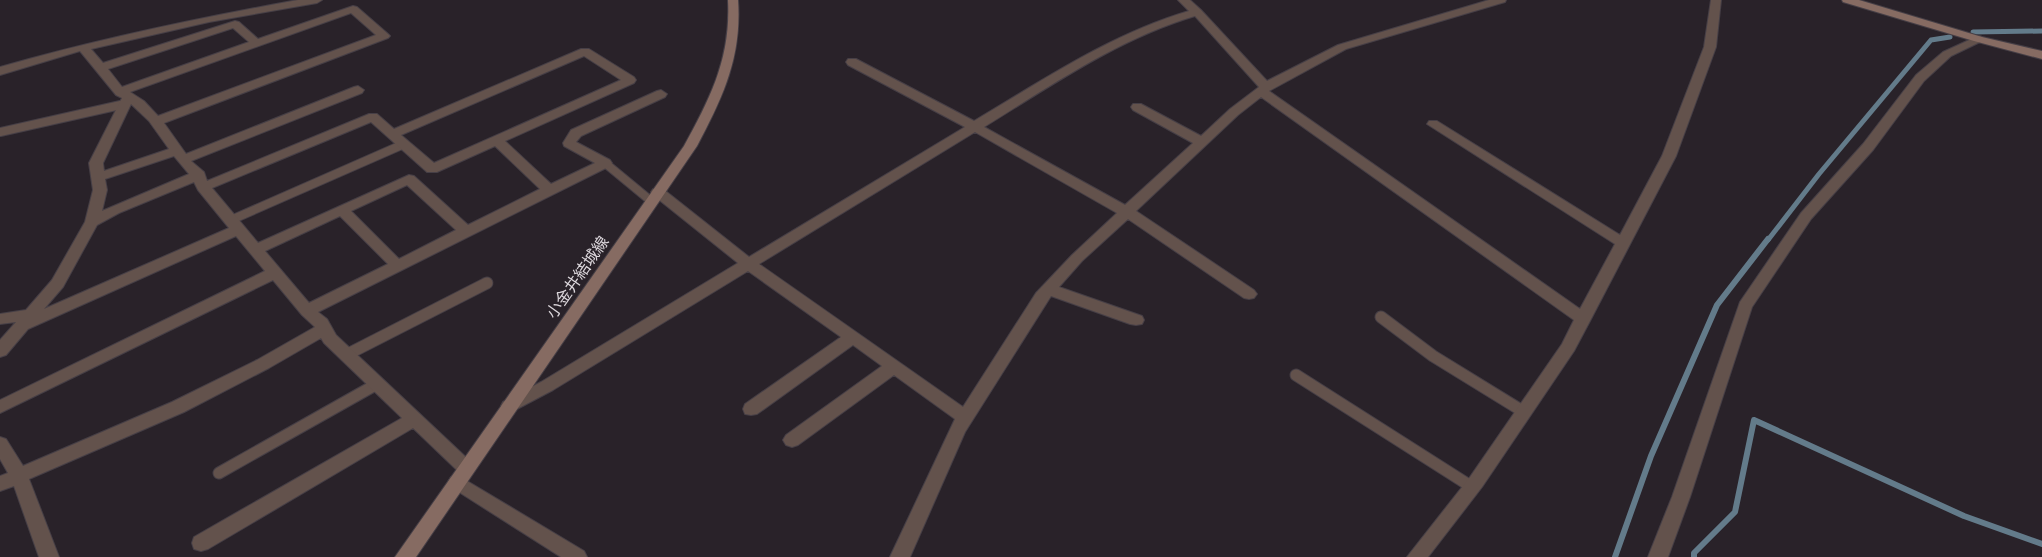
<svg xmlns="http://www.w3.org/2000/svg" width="2042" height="557" viewBox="0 0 2042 557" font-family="'Space Grotesk','Noto Sans JP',sans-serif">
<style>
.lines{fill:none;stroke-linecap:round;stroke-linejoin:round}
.stream-far1{stroke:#637b8a;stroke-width:5}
.stream{stroke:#637b8a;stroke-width:6}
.lane-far1-casing{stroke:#463f46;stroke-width:10}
.lane-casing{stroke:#463f46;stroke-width:13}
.street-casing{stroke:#463f46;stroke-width:2}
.secondary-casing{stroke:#463f46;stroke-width:2}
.lane-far1{stroke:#63524c;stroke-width:8}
.lane{stroke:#63524c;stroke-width:11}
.street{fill:#63524c;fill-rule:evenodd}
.secondary{fill:#866b62;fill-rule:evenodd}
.labels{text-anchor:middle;stroke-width:4;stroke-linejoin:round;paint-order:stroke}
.street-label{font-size:16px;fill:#dcd7dc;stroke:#292229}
</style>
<rect width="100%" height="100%" fill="#292229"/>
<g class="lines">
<g class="stream-far1">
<polyline points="1973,32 2042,31"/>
<polyline points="1768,240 1819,174 1931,40 1950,37"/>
</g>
<g class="stream">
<polyline points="1615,557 1651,456 1717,305 1768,239"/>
<polyline points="1694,557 1694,553 1735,512 1754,420 1964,516 2042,544"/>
</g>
<g class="lane-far1-casing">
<g id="lane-far1">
<polyline points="0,132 125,104"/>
<polyline points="605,163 651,201"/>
<polyline points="231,220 404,144"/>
</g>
</g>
<g class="lane-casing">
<g id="lane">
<polyline points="1381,317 1433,356 1524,412"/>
<polyline points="346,355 487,283"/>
<polyline points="1296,375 1472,487"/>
<polyline points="219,473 377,384"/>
</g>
</g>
<g class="street-casing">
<g id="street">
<path d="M298,0H322L317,3L209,22L91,49L103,63L235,21L239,22L258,39L353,6L357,7L388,34L390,36L388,38L164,123L186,154L354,87L358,86L364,90L362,93L191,161L204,172L207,181L369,114H377L394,129L581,49H589L634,77L636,80L634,83L505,141L551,184L595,163L564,146L563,143L571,130L657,91L661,90L667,94L665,97L581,136L576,142L610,160L612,163L610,166L318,312L327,319L336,335L472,463L475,468L472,473L466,475L460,473L413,428L208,549L201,551L194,549L192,543L194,537L402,418L324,343L321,338L269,368L184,412L29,479L59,557H39L14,486L0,491V476L8,473L0,459V437L6,439L23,466L172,402L257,360L315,327L302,315L273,280L0,413V400L265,271L236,236L28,329L6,355L0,357V340L16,322L0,324V314L26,310L52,280L85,222L93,190L89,163L122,98L116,95L80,51L0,75V67C98,39 198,18 298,0ZM351,13L376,35L158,116L144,101L130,92ZM233,28L249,42L122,87L108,69ZM584,56L621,80L434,163L401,135ZM131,104L149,121L169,149L104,171L103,163ZM371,122L427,172H437L495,146L540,189L468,225L414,176L409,175L258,243L212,188ZM174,156L189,174L102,211L107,190L105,179ZM194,182L198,190L229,228L44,309L63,287L97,225L119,213ZM407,185L456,230L399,259L351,211ZM340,216L388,264L309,303L265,251Z"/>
<path d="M1178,0H1190L1201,10L1267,81L1338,45L1489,0H1506L1505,2L1346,49L1269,91L1580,309L1615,244L1427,124L1429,121H1437L1620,235L1662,156L1704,47L1711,0H1721L1716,47L1676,156L1591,319L1574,351L1482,487L1428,557H1407L1470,477L1562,344L1574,320L1261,97L1238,115L1136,211L1254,290L1257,294L1254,298L1249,299L1244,298L1128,219L1082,261L1059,287L1142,316L1144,320L1142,324L1136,325L1130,324L1051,296L965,432L910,557H890L955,419L894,375L798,445L792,447L786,445L783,440L786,435L882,366L853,345L757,414L751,415L745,414L743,409L745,404L841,337L748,271L553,390L515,410L509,412L503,410L501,406L503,402L541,382L738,263L653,195L651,192L653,189H663L749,257L965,127L848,65L846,62L848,59H856L974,121C1043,80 1111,34 1189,11ZM1195,16L1259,87L1230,109L1201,136L1141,104H1133L1131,107L1133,110L1193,143L1125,205L984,127C1052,85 1118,39 1195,16ZM975,132L1117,213L1072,255L1036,293L963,407L759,264Z"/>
<polygon points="1978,36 1982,37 1984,39 1982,41 1951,56 1924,81 1873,150 1811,219 1752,307 1690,497 1668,557 1648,557 1672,497 1740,302 1801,213 1863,144 1916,75 1943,52"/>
<polygon points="457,475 584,551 587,557 561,557 451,487 448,482 451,477"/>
</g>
</g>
<g class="secondary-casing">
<g id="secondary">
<path d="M728,0H738C742,57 723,97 697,146L416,557H395L684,146C711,97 731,57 728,0Z"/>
<polygon points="1842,0 1859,0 1982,37 2042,51 2042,59 1974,41 1843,2"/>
</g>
</g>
<use href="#lane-far1" class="lane-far1"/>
<use href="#lane" class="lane"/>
<use href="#street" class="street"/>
<use href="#secondary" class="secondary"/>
</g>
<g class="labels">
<g class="street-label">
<text transform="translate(577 277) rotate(-55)" y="6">小金井結城線</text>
</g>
</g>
</svg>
